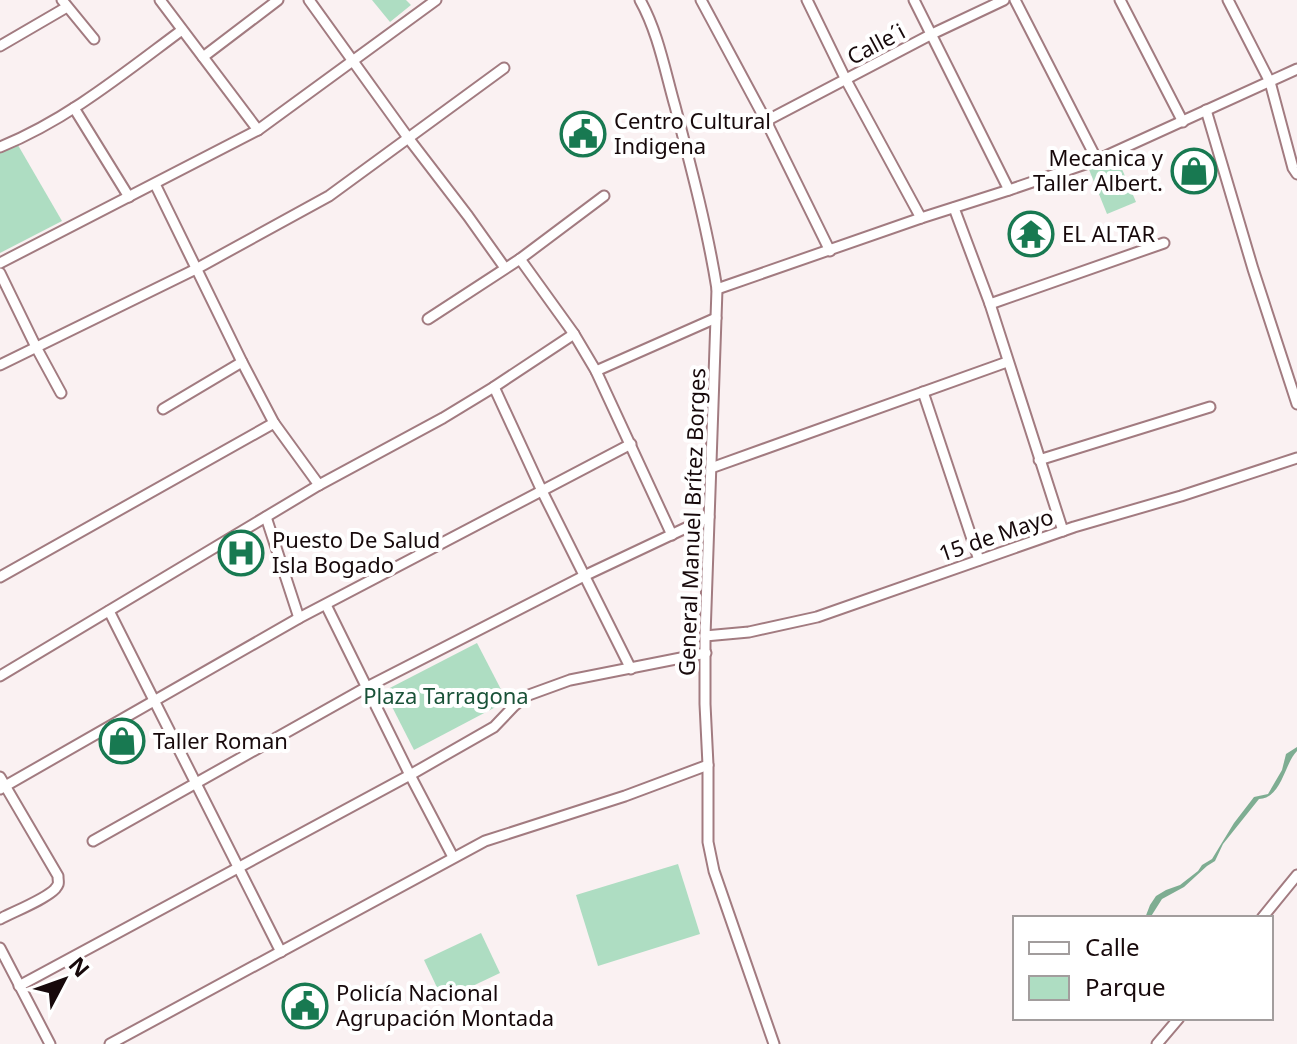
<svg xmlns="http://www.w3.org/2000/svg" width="1297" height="1044" viewBox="0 0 1297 1044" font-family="'Noto Sans',sans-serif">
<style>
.green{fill:#aeddc2}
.water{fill:#7ead92}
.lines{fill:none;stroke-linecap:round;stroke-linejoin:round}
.minor-casing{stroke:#a27b80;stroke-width:13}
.minor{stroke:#fff;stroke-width:9}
.labels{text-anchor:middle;stroke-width:8;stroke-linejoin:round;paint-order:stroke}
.street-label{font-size:22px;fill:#17090b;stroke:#fff}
.poi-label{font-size:22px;fill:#17090b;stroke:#fff;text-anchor:start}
.park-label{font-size:22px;fill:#195238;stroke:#fff}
</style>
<rect width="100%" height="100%" fill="#faf1f2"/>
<g class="green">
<polygon points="372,0 406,0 411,5 390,22"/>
<polygon points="15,140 62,221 0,253 0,147"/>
<polygon points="1116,155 1136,202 1107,214 1088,167"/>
<polygon points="477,643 507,701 414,750 384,691"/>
<polygon points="678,864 700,934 598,966 576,895"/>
<polygon points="481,933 500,973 443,1000 424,960"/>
</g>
<path class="water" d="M1297,747V751C1284,764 1282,798 1259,799L1223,844L1215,861L1207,866L1184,887L1162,899L1150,918H1145L1150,905L1156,896L1166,890L1180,885L1198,871L1202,865L1212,859L1234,823L1254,797L1268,794L1282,770L1286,754Z"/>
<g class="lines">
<g class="minor-casing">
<g id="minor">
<polyline points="62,0 94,39"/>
<polyline points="160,0 258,130"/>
<polyline points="309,0 409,139 468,216 505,268"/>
<path d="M640,0C658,32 665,71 675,106C691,167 707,227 717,289L705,636V704L708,765V842L714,871L774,1044"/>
<polyline points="701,0 766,121 830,251"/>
<polyline points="807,0 846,80 921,218"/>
<polyline points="914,0 1009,190"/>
<polyline points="1015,0 1097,160"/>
<polyline points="1120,0 1183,122"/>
<polyline points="1228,0 1270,82 1293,168 1297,174"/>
<polyline points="0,46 67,7"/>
<polyline points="203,57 278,0"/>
<polyline points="74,108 129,197"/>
<polyline points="1206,110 1253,269 1297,404"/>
<polyline points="766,121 932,34 1004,0"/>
<path d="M0,147C67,120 124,73 182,30"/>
<polyline points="155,184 242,362 274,423 319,485"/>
<polyline points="954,208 990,304 1063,531"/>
<polyline points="520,259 574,334 596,371 672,535"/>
<polyline points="0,263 258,130 436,0"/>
<polyline points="0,273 36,347 61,393"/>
<polyline points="717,289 921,218 1009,190 1097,160 1297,69"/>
<polyline points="990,304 1164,243"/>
<polyline points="428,319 520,259 604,196"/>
<polyline points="0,365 196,269 329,196 504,68"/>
<polyline points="596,371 716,318"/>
<polyline points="494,387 542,491 631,669"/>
<polyline points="923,392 979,560"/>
<polyline points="163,409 242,362"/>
<polyline points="1039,460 1210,407"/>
<polyline points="711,468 1007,362"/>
<polyline points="266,517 299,618"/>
<polyline points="0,577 274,423"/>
<polyline points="326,605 410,775 453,857"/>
<polyline points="109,611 281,952"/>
<polyline points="705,636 749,632 817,617 1074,527 1181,496 1297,458"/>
<polyline points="0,676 319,485 443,418 494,387 574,334"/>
<path d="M0,777L58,876C58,883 60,883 55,889C46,899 13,912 0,919"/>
<polyline points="0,789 299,618 631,444"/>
<polyline points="93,841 367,687 584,576 709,517"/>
<polyline points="1262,918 1297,875"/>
<polyline points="0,948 50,1044"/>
<polyline points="19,986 410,775 494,727 514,706 526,696 570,680 706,653"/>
<polyline points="110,1044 485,841 625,796 708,765"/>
<polyline points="1157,1044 1179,1018"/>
</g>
</g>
<use href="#minor" class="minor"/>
</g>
<defs>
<g id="civic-ring" transform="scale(2.3)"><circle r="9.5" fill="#fff" stroke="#187951" stroke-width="1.5"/><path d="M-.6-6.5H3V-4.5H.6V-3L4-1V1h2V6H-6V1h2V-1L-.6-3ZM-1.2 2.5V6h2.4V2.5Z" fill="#187951"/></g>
<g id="shop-ring" transform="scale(2.3)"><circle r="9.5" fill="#fff" stroke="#187951" stroke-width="1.5"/><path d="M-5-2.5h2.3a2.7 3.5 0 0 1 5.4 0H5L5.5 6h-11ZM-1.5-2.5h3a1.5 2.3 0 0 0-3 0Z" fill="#187951"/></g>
<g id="temple-ring" transform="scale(2.3)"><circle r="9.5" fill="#fff" stroke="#187951" stroke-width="1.5"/><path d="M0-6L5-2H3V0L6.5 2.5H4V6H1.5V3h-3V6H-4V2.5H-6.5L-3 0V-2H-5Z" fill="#187951"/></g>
<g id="hospital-ring" transform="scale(2.3)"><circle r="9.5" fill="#fff" stroke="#187951" stroke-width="1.5"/><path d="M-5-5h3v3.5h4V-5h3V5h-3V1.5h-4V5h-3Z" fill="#187951"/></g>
</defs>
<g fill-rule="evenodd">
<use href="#civic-ring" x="583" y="134"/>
<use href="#shop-ring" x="1194" y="171"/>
<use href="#temple-ring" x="1031" y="234"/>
<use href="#hospital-ring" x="241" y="553"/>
<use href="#shop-ring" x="122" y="741"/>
<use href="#civic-ring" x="305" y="1006"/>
</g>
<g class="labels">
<g class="street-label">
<text transform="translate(876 44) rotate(-28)" y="8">Calle´i</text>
<text transform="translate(692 522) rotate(-88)" y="8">General Manuel Brítez Borges</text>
<text transform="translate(996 535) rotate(-19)" y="8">15 de Mayo</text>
</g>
<g class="poi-label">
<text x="614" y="129">Centro Cultural<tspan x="614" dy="25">Indigena</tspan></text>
<text x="1163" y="166" text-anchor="end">Mecanica y<tspan x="1163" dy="25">Taller Albert.</tspan></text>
<text x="1062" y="242">EL ALTAR</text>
<text x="272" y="548">Puesto De Salud<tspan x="272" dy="25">Isla Bogado</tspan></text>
<text x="153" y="749">Taller Roman</text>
<text x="336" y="1001">Policía Nacional<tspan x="336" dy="25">Agrupación Montada</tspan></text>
</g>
<g class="park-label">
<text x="446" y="704">Plaza Tarragona</text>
</g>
</g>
<rect x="1013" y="916" width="260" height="104" fill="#ffffff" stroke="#a29d9d" stroke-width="2"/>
<rect x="1029" y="942" width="40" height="12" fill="#ffffff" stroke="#a29d9d" stroke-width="2"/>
<text x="1085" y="956" font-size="24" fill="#17090b">Calle</text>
<rect x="1029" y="976" width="40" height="24" fill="#aeddc2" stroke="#a29d9d" stroke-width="2"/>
<text x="1085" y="996" font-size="24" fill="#17090b">Parque</text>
<g transform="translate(64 980) rotate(49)" stroke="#ffffff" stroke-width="6" paint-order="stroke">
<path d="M0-6L14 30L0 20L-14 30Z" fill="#17090b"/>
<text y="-12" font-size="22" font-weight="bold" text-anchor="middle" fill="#17090b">N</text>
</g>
</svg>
